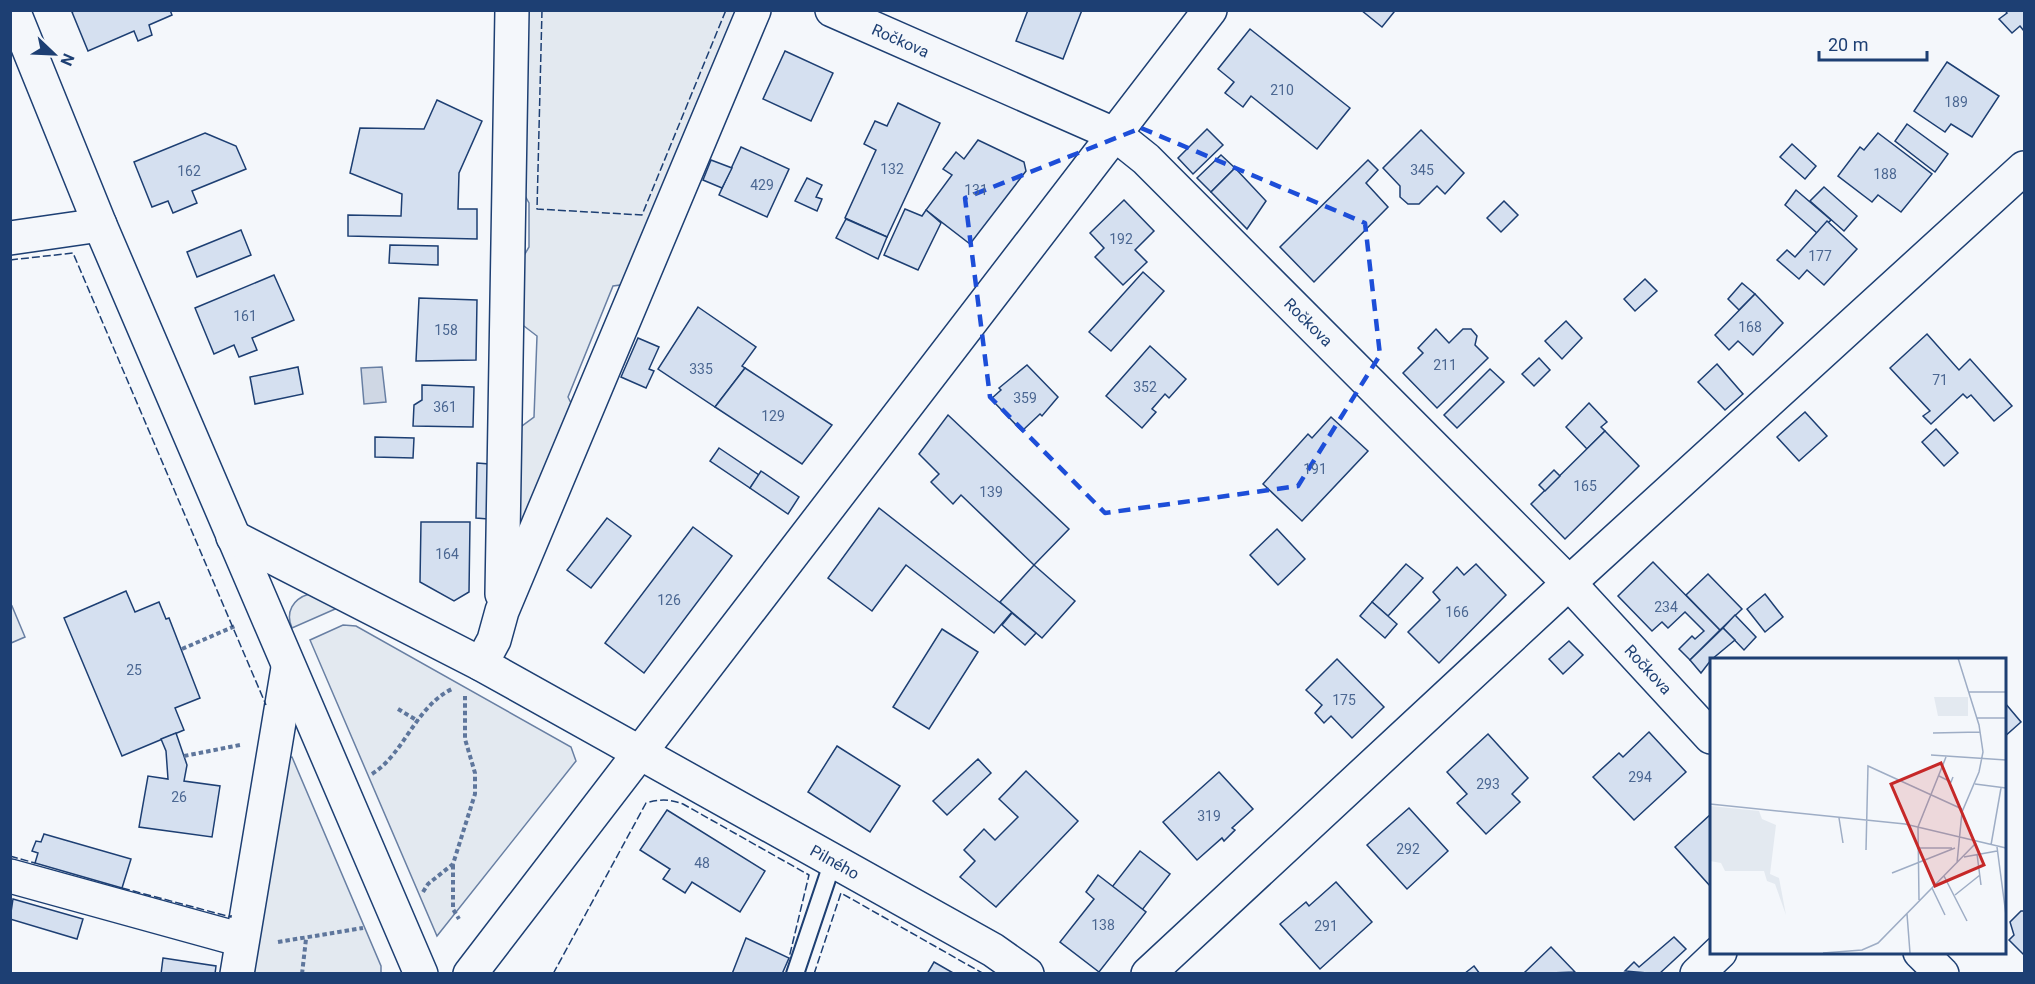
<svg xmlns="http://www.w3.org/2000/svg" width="2035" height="984" viewBox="0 0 2035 984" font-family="Roboto,sans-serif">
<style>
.green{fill:#e3e9f0;stroke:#687fa3;stroke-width:1.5}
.water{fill:#cfd7e4;stroke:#687fa3;stroke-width:1.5}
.building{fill:#d5e0f0;stroke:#1d3f73;stroke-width:1.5}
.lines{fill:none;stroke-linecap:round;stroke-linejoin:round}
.service-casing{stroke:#1d3f73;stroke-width:20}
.minor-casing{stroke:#1d3f73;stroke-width:36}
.tertiary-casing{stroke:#1d3f73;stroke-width:36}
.path{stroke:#5e769c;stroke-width:4;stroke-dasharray:4.5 3;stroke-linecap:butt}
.service{stroke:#f4f7fb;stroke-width:16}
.minor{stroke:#f4f7fb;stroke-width:33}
.tertiary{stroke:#f4f7fb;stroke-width:33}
.fence{stroke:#1d3f73;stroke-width:1.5;stroke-dasharray:8 3;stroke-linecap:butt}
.marked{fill:none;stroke:#1d4ed8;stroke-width:4.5;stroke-dasharray:12 8;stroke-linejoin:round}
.labels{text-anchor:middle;stroke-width:4.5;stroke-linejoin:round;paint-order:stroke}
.number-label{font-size:14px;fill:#4b6792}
.street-label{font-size:16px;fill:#1d3f73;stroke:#f4f7fb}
.inset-road{fill:none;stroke:#9eadc5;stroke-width:1.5}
.view{fill:#c62828;fill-opacity:0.15;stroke:#c62828;stroke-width:3}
.inset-edge{fill:none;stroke:#1d3f73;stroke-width:3}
</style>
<rect width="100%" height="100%" fill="#f4f7fb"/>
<g class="green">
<polygon points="528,11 741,11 628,284 613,286 568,397 575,411 528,523 516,523 518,429 534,417 537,336 520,323 522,259 529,247 529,203 524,194"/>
<path d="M309,594L342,606L292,628C285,612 293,599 309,594Z"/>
<polygon points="12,606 25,637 11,643 11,607"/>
<polygon points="343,625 356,626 571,747 576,761 437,936 310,640"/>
<polygon points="292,757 381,966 381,973 248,974 282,759"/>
</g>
<polygon class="water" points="382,367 386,402 364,404 361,368"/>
<g class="building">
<polygon points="76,10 170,10 172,15 149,25 152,35 138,41 134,31 88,51 72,12"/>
<polygon points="1028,10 1082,10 1063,59 1016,41"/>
<polygon points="1361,10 1392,10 1394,12 1382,27"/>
<polygon points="2005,10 2024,10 2024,31 2020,26 2012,33 1999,19 2007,13"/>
<polygon points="1250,29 1350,108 1317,149 1251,96 1243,107 1225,93 1234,82 1218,69"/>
<polygon points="785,51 833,73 811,121 763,99"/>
<polygon points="1947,62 1999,96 1972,137 1951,124 1945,132 1914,111"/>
<polygon points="437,100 482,121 459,173 458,209 477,209 477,239 348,236 348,215 401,216 402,194 350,173 360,128 424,129"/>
<polygon points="898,103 940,123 887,237 845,218 876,150 864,144 875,121 887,126"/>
<polygon points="1907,124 1948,154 1935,172 1895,141"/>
<polygon points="1207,129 1223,145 1193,174 1178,158"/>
<polygon points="1421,130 1464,173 1445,194 1437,186 1419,204 1408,204 1400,197 1400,186 1383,168"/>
<polygon points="205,133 236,146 246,169 192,191 197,203 173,213 168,201 152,207 134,162"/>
<polygon points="1878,133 1932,174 1901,212 1878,195 1872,202 1838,176 1860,147 1864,150"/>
<polygon points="978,140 1024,162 1026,171 970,244 926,210 952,175 943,169 956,152 964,159"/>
<polygon points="1792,144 1816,166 1805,179 1780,157"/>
<polygon points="741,147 789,169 767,217 719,195"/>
<polygon points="1221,155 1235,168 1211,192 1197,178"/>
<polygon points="711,160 732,168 722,188 703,180"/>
<polygon points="1368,160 1378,170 1366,183 1388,207 1314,282 1280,247"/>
<polygon points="1235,168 1266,201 1247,229 1211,192"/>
<polygon points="807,178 822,185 816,197 822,199 817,211 795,201"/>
<polygon points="1824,187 1857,216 1844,231 1810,201"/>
<polygon points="1796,190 1831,220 1817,233 1785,205"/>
<polygon points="1124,200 1154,231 1135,250 1147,262 1123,285 1095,257 1104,248 1090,233"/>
<polygon points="1504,201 1518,215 1501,232 1487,218"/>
<polygon points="905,209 922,216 926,210 941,223 918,270 884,255"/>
<polygon points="846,219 887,237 878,259 836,238"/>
<polygon points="1827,221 1857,249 1824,285 1807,270 1799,279 1777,260 1787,250 1795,257"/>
<polygon points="241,230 251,255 197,277 187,252"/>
<polygon points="390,245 438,246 438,265 389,263"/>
<polygon points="1143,272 1164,291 1111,351 1089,332"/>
<polygon points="274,275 294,320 252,338 257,350 239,357 234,345 214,354 195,308"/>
<polygon points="1645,279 1657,291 1635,311 1624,299"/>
<polygon points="1742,283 1755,294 1739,310 1728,299"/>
<polygon points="1755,294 1783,323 1753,355 1738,341 1729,350 1715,335"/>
<polygon points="419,298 477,300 476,360 416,361"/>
<polygon points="698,307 756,347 742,366 745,368 715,407 658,369"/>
<polygon points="1566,321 1582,338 1562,359 1545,341"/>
<polygon points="1436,329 1449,343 1463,329 1471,329 1477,336 1475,345 1488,358 1437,408 1403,373 1423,353 1418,348"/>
<polygon points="1927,334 1959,370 1970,359 2012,406 1994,421 1971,395 1967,398 1963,394 1931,424 1923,416 1930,411 1890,368"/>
<polygon points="638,338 659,347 649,369 654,371 646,388 621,377"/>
<polygon points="1150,346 1186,379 1169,398 1165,394 1152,409 1156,412 1142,428 1106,396"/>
<polygon points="1539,358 1550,370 1534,386 1522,374"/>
<polygon points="1717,364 1743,394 1725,410 1698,382"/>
<polygon points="1027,365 1058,397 1042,416 1040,414 1022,431 991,399 1001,390 999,388"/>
<polygon points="298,367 303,394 255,404 250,377"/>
<polygon points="745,368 832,425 802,464 715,407"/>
<polygon points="1490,369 1504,382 1457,428 1444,415"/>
<polygon points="422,385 474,387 473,427 413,426 414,405 422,400"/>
<polygon points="1589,403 1607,422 1601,427 1605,431 1587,449 1566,427"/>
<polygon points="1805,412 1827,436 1799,461 1777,437"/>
<polygon points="948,415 1069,529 1034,565 961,495 953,504 931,482 939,474 919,454"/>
<polygon points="1331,417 1368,451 1302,521 1263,484 1308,434 1312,438"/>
<polygon points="1936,429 1958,453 1944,466 1922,442"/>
<polygon points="1605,431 1639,466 1565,539 1531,504"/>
<polygon points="375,437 414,438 413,458 375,457"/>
<polygon points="719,448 759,475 750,488 710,461"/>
<polygon points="477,463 489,464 488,519 476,518"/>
<polygon points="1554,470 1560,476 1545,491 1539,485"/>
<polygon points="761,471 799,497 788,514 750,488"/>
<polygon points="879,508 1012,612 994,633 906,565 872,611 828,578"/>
<polygon points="607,518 631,536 591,588 567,570"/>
<polygon points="421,522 470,522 469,592 454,601 420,582"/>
<polygon points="693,527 732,556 644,673 605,643"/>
<polygon points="1277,529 1305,559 1278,585 1250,555"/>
<polygon points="1653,562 1720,630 1690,660 1679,649 1692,636 1695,639 1704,631 1685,612 1668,628 1662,622 1652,631 1618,596"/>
<polygon points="1406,564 1423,578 1388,616 1372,602"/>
<polygon points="1476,564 1506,595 1439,663 1408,632 1440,600 1433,592 1457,567 1464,575"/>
<polygon points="1034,565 1075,601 1042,638 1000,602"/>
<polygon points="1708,574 1742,609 1720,630 1686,595"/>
<polygon points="126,591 135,612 159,602 166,619 169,618 200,698 175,708 184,730 122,756 64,618"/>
<polygon points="1765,594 1783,617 1765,632 1747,609"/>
<polygon points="1372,602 1397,624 1385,638 1360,616"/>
<polygon points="1012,613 1036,633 1025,645 1002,625"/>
<polygon points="1735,615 1756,637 1744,650 1723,628"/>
<polygon points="1723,628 1735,640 1711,660 1701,673 1690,660"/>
<polygon points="942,629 978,652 929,729 893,707"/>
<polygon points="1569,641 1583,655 1563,674 1549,659"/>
<polygon points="1337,659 1384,707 1352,738 1331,716 1324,723 1315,713 1322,705 1306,690"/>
<polygon points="2005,703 2021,722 2004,737 2004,705"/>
<polygon points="1649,732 1686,772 1634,820 1593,777 1619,753 1623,757"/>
<polygon points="176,733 187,765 184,781 220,786 212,837 139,827 148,776 168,779 166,751 161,739"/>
<polygon points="1488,734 1528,778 1512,794 1520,802 1486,834 1457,803 1467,794 1447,772"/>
<polygon points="837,746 900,786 870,832 808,792"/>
<polygon points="978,759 991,773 947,815 933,801"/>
<polygon points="1026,771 1078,821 996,907 960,877 975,861 964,850 984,829 995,840 1018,817 999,799"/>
<polygon points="1219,772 1253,809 1232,828 1235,830 1224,841 1222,838 1197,860 1163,822"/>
<polygon points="1409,808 1448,851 1407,889 1367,845"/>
<polygon points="667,810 765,871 740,912 692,882 685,893 663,879 670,869 640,850"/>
<polygon points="1711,814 1711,887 1675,847"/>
<polygon points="44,834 131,859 122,888 35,863 38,853 32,851 36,841 41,842"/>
<polygon points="1140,851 1170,874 1142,910 1112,887"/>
<polygon points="1098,875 1146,912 1099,972 1060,942 1094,899 1086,892"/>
<polygon points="1336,882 1372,922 1320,969 1280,924 1306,902 1309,906"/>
<polygon points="13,899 83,919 77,939 10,919"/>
<polygon points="2021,911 2024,911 2024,955 2009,940 2014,935 2010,922"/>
<polygon points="1674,937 1686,949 1659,974 1625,971 1634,962 1639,967"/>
<polygon points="746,938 789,958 782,974 732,974"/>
<polygon points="1551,947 1575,972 1525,974 1524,973"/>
<polygon points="163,958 216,966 215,974 161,974"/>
<polygon points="934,962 955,974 927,974"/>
<polygon points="1474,966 1480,974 1464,974"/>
</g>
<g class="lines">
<g class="service-casing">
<polyline id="service" points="795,974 833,861"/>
</g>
<g class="minor-casing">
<g id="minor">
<path id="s1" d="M832,10L1116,135L1146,159L1569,583L1711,737"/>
<polyline points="10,238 100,225"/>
<polyline points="502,594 512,10"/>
<polyline points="481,664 494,640 502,611 754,10"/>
<polyline points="10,876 242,940"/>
<polyline points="1920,952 1942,974"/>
<polyline points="237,974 288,668"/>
<polyline points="1148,974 1569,583 2024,168"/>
<polyline points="1697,974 1720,952"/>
</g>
</g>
<g class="tertiary-casing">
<g id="tertiary">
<polyline points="13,10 100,225 421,974"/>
<path id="s2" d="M233,537L481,664L993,950L1027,974"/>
<polyline points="470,974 1210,10"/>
</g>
</g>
<g class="path">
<polyline points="182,649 235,626"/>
<polyline points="398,709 418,721"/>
<polyline points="184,756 240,745"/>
<path d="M372,774C405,753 415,707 452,689"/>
<polyline points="453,865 453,909 459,919"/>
<polyline points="423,892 428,884 453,864 475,794 475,773 465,739 465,696"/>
<polyline points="278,942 363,928"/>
<polyline points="302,974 306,939"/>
</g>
<use href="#service" class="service"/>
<use href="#minor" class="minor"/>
<use href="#tertiary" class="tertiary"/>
<g class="fence">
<polyline points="542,10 537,209 642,215 726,10"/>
<polyline points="10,260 73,253 266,705"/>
<polyline points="10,856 35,863"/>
<polyline points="122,888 231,917 231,915"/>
<path d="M553,974L646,803C660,799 669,799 683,804L809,875L789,958"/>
<polyline points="814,974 841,893 984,974"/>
</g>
</g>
<path class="marked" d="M1141,128L1365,223L1380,355L1298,486L1105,513L990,397L965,198Z"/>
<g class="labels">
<g class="number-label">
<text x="1282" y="95">210</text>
<text x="1956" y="107">189</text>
<text x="892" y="174">132</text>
<text x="1422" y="175">345</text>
<text x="189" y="176">162</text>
<text x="1885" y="179">188</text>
<text x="762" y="190">429</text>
<text x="976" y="195">131</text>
<text x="1121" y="244">192</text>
<text x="1820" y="261">177</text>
<text x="245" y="321">161</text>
<text x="1750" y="332">168</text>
<text x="446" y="335">158</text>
<text x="1445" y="370">211</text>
<text x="701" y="374">335</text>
<text x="1940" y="385">71</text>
<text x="1145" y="392">352</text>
<text x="1025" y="403">359</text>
<text x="445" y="412">361</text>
<text x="773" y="421">129</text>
<text x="1315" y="474">191</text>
<text x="1585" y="491">165</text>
<text x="991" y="497">139</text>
<text x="447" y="559">164</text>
<text x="669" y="605">126</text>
<text x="1666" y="612">234</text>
<text x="1457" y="617">166</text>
<text x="134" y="675">25</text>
<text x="1344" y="705">175</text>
<text x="1640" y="782">294</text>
<text x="1488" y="789">293</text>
<text x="179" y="802">26</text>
<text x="1209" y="821">319</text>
<text x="1408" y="854">292</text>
<text x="702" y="868">48</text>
<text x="1103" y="930">138</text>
<text x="1326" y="931">291</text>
</g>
<g class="street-label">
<text dy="6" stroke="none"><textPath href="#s1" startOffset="75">Ročkova</textPath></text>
<text dy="6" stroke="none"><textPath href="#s1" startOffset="579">Ročkova</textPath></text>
<text dy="6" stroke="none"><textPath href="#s1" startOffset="1065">Ročkova</textPath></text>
<text dy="6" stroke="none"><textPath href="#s2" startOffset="684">Pilného</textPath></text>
</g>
</g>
<g transform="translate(1710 658)">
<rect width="296" height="296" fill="#f4f7fb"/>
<path d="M224,39H258V58H228ZM0,148L49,153L52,161L66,167L60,216L69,220L76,257L65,226L57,223L54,213H15L11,205L0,203Z" fill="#e3e9f0"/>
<path class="inset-road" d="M259,34H296M267,60H296M223,75L270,74M221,97L296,102M229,118L241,124L243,119M265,126L296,130M0,146L195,166L296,190M129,160L133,185M281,187L291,130M287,189L296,257M207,190H242M156,192L158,108L252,151M267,196L271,227M254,199L287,193M247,205L252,154L269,114L273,94L269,67L248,0M182,215L245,190M234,218L257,263M222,230L235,257M245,237L270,217M209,242L208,169L236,99M197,256L200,295M113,295L152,292L168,285L266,185"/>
<path class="view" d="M231,105L274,207L225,228L181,126Z"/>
<rect width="296" height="296" class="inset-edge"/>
</g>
<rect width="2035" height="984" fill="none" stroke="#1d3f73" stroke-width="24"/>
<g transform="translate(54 54) rotate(113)" stroke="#f4f7fb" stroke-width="4.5" paint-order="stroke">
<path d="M0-4.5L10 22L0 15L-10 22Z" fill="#1d3f73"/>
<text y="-9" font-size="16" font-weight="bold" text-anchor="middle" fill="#1d3f73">N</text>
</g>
<path d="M1819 51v9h108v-9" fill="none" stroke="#1d3f73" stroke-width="3"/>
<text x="1828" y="51" font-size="18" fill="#1d3f73" stroke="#f4f7fb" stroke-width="4.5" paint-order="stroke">20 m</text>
</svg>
